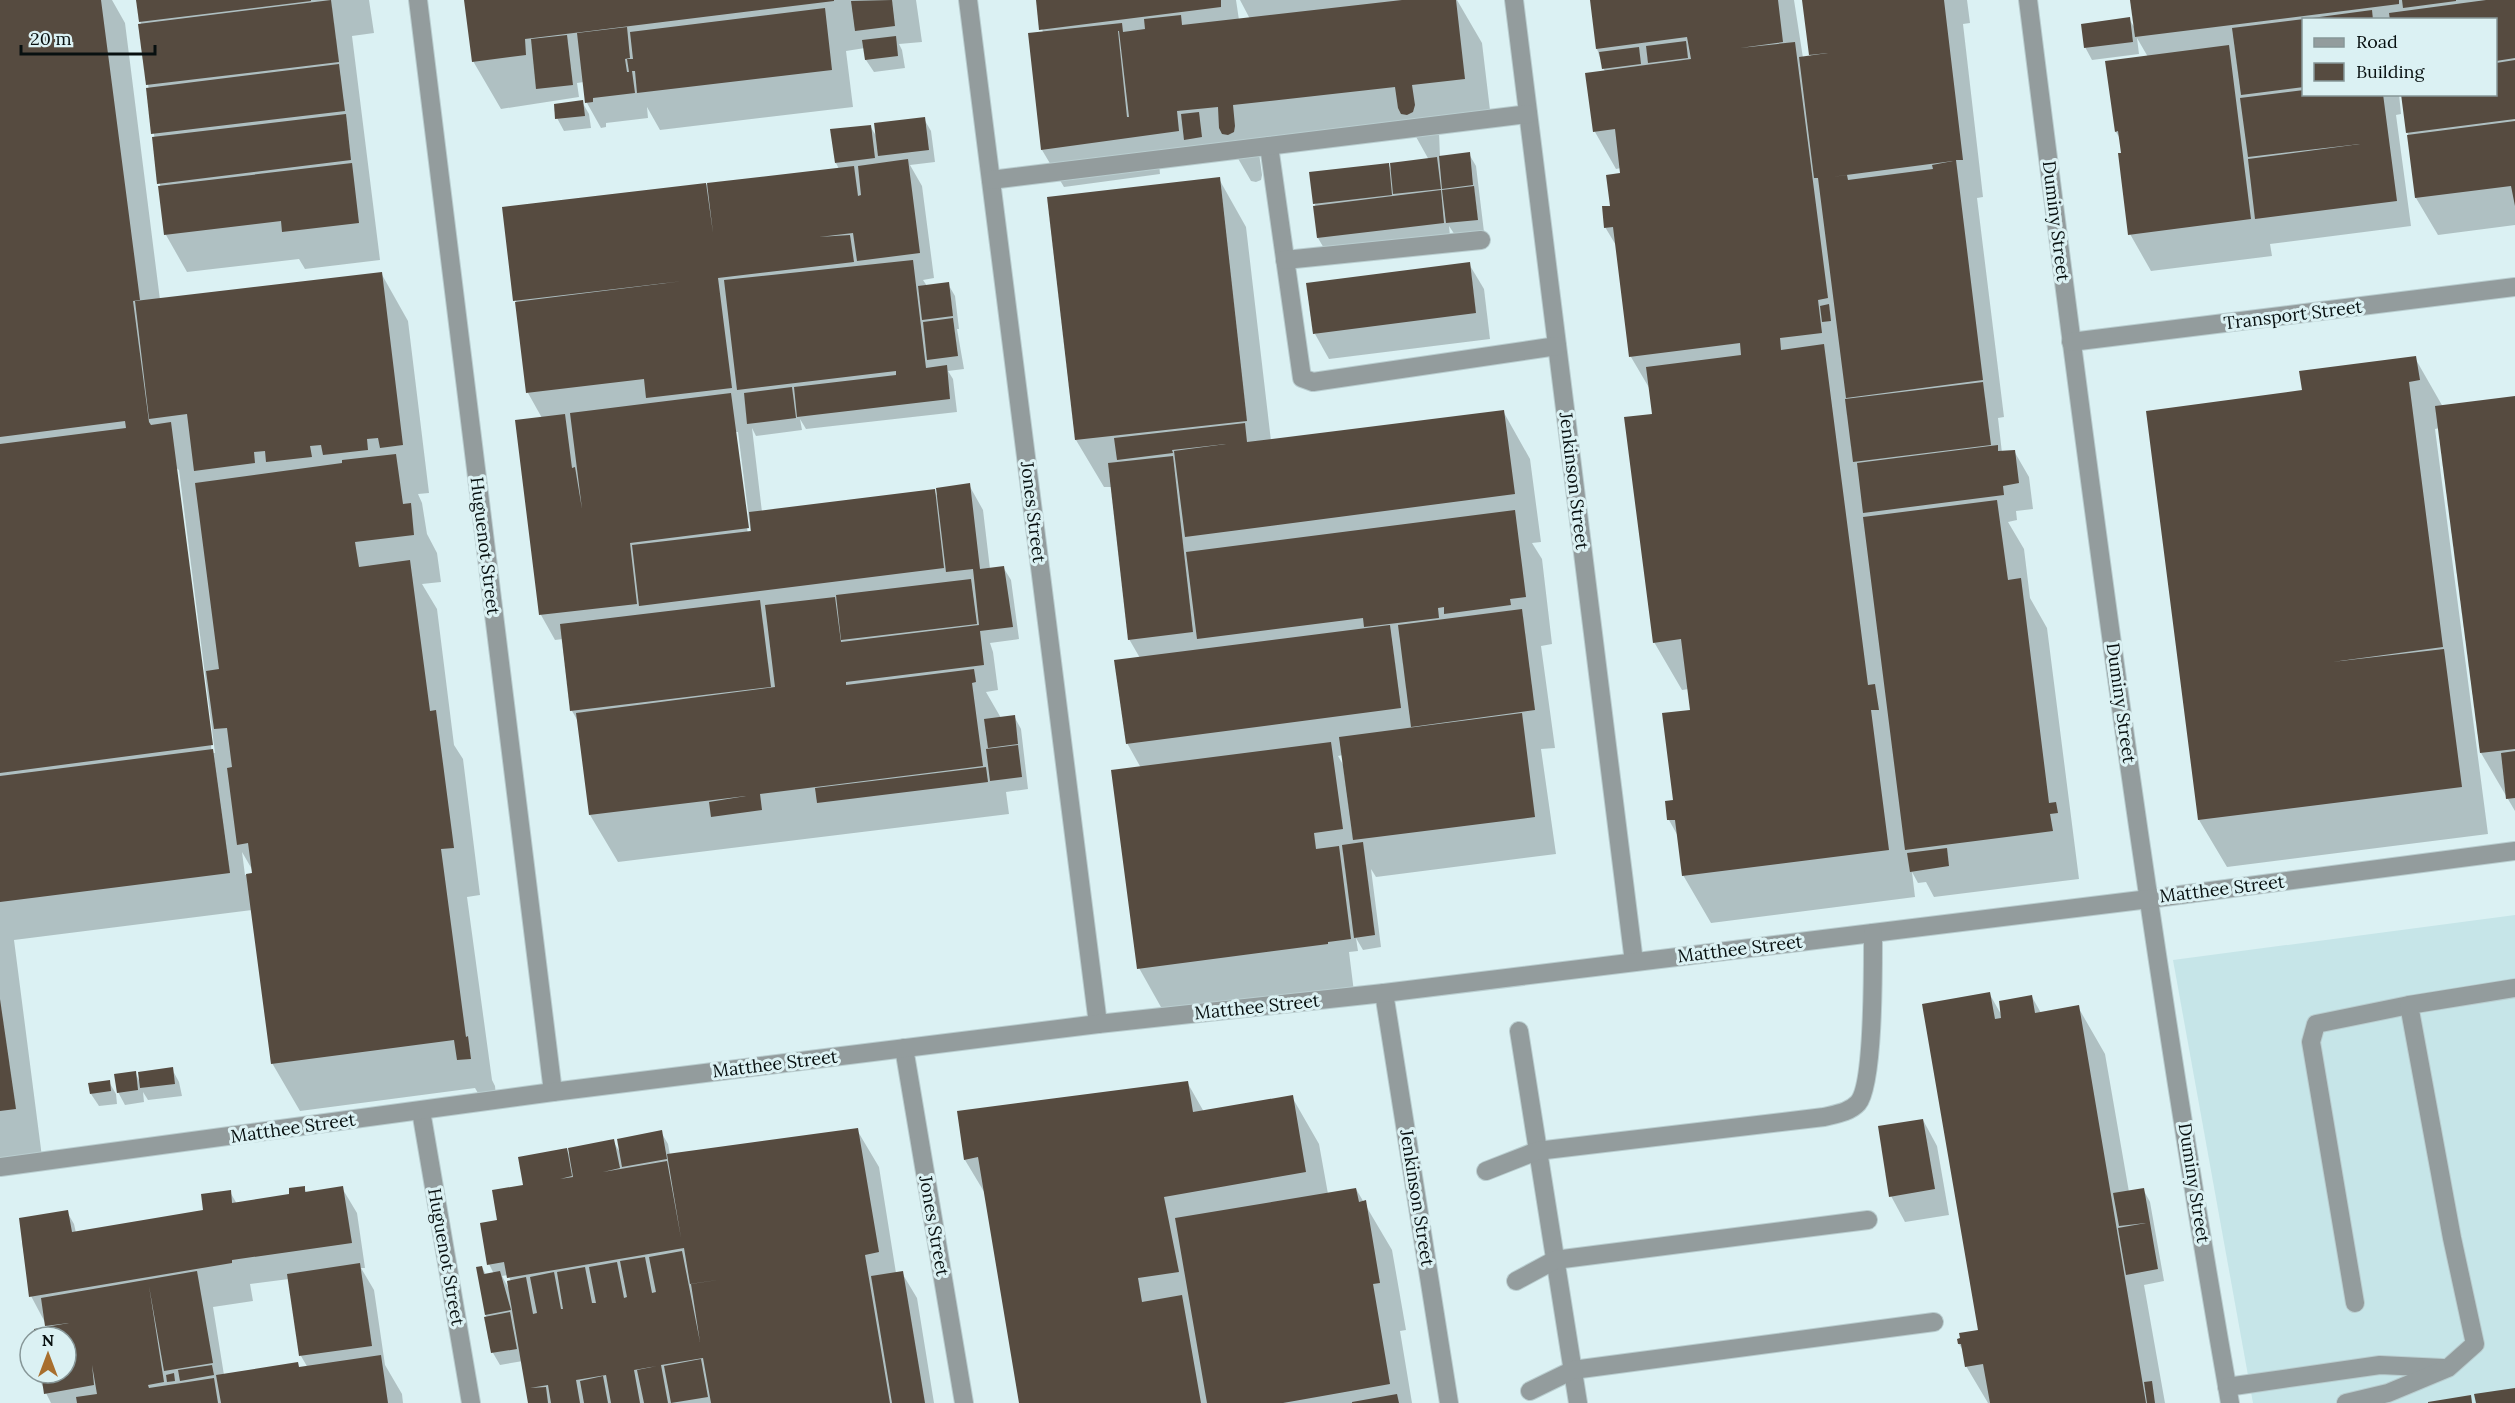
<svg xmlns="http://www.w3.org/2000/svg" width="2515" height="1403" viewBox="0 0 2515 1403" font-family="Lora,serif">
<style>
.built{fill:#c6e5e8}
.shadow{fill:#0003;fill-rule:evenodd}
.building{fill:#564b40;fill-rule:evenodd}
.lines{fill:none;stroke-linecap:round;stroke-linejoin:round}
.minor-casing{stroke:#b9cdcf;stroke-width:20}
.minor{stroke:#939c9d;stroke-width:18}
.labels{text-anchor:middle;stroke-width:6;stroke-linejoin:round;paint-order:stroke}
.street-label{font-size:18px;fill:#081010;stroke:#dbf1f3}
</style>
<rect width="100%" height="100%" fill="#dbf1f3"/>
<polygon class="built" points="2515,915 2515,1403 2253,1403 2173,960"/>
<g class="shadow">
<path d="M0,0H112L125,23L160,300L381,273L408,321L429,493L418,494L422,503L427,534L437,553L441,582L422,584L437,609L454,745L463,759L480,895L467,897L492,1080L495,1086L497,1106L486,1107L475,1088L300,1111L272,1063L252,910L14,940L42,1157L0,1162ZM175,467L179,470L215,753H212ZM242,852L253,871L254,874L245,875Z"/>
<polygon points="138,0 369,0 374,33 352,36 380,260 305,269 299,259 187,272 166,235"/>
<polygon points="466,0 916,0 922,42 899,44 902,50 905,68 874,72 866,60 865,48 846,51 853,107 660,130 647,107 648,118 606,123 606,127 601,128 587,103 584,82 577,83 579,97 501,109 473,61"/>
<polygon points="1037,0 1236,0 1239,20 1250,19 1240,0 1457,0 1482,43 1492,127 1439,132 1440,157 1469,154 1476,166 1484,232 1455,235 1449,226 1450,236 1325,250 1318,238 1315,204 1388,164 1392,172 1429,160 1415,135 1259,153 1262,175 1261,180 1256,182 1251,181 1236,155 1159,164 1160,174 1064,187 1042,150 1043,33"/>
<polygon points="1591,0 1794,0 1803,58 1811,57 1803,0 1967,0 1970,23 1963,24 1983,197 1977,198 2004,417 1998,418 2002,453 2014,451 2029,477 2033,509 2016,511 2017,520 2008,522 2024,549 2030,598 2047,628 2079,879 1934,897 1926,882 1918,883 1912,872 1915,897 1711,923 1683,875 1679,838 1669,820 1674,802 1692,711 1689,689 1682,690 1654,642 1654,415 1651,391 1631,357 1617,247 1605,227 1622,175 1621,168 1616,169 1595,132 1605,72 1597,49"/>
<polygon points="2132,0 2515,0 2515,225 2438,235 2416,198 2409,137 2407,132 2496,94 2496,20 2304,20 2304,94 2399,94 2401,114 2396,115 2411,226 2270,244 2272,256 2151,271 2130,234 2123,154 2121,140 2116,132 2107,62 2148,57 2137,38 2139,54 2092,60 2085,47 2129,19 2136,30"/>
<polygon points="582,102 589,114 591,128 564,131 557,118"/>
<path d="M924,119L931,131L935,162L910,165L922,186L934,278L923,280L927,286L948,284L955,296L959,329H957L964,369L948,371L953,379L957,412L806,429L800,419L802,430L756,436L752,428L762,512L934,491L939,499L969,485L983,510L990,569L1003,567L1011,580L1019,639L990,643L993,652L998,690L986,692L1001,718L1014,716L1021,729L1028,789L1006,792L1009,814L618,862L590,815L579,723L572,711L563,639L555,640L541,615L516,421L542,418L528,393L504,208L839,169L836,163L870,126L878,139ZM735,432H738L751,535H748Z"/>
<path d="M1219,179L1246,227L1271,441L1503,411L1530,459L1541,542L1532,543L1542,559L1552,644L1541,646L1555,748L1541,749L1556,854L1376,877L1371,869L1381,947L1363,950L1356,938L1358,951L1349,952L1354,992L1166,1016L1139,968L1141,768L1127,743L1140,658L1129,639L1112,487H1104L1076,440ZM1343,755L1345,768L1338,756Z"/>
<polygon points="1469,264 1484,289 1490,339 1329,359 1315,334"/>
<polygon points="2415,358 2443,407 2515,397 2515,811 2481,753 2440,428 2435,429 2488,834 2227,867 2199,820 2303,392"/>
<polygon points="1989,993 2002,1016 2032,997 2041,1013 2078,1007 2105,1054 2129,1192 2143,1189 2150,1202 2164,1281 2144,1285 2165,1403 1988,1403 1966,1366 1964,1352 1959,1344 1980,1331"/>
<polygon points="172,1069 179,1082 182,1096 148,1100 143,1092 144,1102 125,1105 118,1092 135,1073 140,1082"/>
<polygon points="109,1082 116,1094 117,1104 99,1106 91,1094"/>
<polygon points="1187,1082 1204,1112 1292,1097 1319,1144 1328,1194 1356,1189 1392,1250 1406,1330 1400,1331 1412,1403 1021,1403 986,1195 965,1160 958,1113"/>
<polygon points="1923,1120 1937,1146 1949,1215 1905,1222 1891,1196"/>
<path d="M857,1130L879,1167L896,1273H902L917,1298L934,1403H530L523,1361L500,1365L493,1353L477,1268L482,1267L486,1275L494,1274L489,1264L496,1222L525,1186L566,1149L572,1159L613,1141L621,1154L661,1132L668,1144L670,1155ZM508,1275L511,1281L509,1289L502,1276Z"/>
<path d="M304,1188L307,1193L342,1188L357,1213L365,1268H361L374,1290L385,1365L402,1394L403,1403H51L36,1373H66V1337H37L48,1328L31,1296L22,1242L67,1212L74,1224L76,1233L206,1211L230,1192L237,1204L291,1196ZM289,1279L301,1356L308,1368L300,1369L297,1364L224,1375L213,1307L253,1301L250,1284Z"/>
</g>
<g class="building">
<polygon points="0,0 101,0 140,300 133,301 149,422 151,425 171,422 213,745 0,773 0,444 126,428 125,421 0,437"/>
<polygon points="136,0 311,0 311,1 139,22"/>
<polygon points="331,0 339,62 146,85 138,24"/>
<polygon points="464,0 834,0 834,1 525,39 526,55 472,62"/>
<polygon points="892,0 895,26 855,31 851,1"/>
<polygon points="1036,0 1221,0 1221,7 1039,30"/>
<path d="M1402,0H1456L1465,79L1412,85L1415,105L1413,112L1407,115L1401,114L1398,108L1395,87L1233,105L1235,126L1234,132L1228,135L1222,134L1219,128L1218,107L1177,111L1179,131L1041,150L1028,33L1122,23L1123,32L1145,29L1144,19L1181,15L1182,25ZM1118,31H1119L1129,117H1127Z"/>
<polygon points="1590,0 1778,0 1783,42 1740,48 1795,42 1828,298 1818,300 1822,333 1780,338 1781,350 1824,344 1868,685 1875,684 1879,710 1871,710 1889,850 1682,876 1675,820 1667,820 1665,801 1673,800 1662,713 1690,710 1681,639 1653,643 1624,417 1652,414 1646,367 1741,355 1740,343 1629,357 1613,227 1604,228 1602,206 1610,206 1606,175 1620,173 1615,129 1593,132 1585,73 1691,59 1687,37 1596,49"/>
<path d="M1802,0H1944L1963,160H1956L1983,380L1846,398L1818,178H1814L1799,57L1828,53L1809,55ZM1953,161L1932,165L1933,169L1848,180L1847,175L1831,177Z"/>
<polygon points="2130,0 2399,0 2399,4 2135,37"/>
<polygon points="2402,0 2456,0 2456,1 2403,8"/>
<polygon points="2486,0 2515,0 2515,58 2496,61 2496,20 2390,20 2389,13"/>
<polygon points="825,8 832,70 637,93 635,71 632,71 635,93 593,98 593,102 585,103 577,33 627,27 630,58 625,59 627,72 629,72 627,59 633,59 630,32"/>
<polygon points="2372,10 2373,20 2312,20 2312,18"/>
<polygon points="2130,17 2133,42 2084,48 2081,24"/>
<polygon points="2304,19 2304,87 2241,95 2232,28"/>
<polygon points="567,35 573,85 536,89 531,39"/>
<polygon points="896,36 898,56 865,60 862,40"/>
<polygon points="1686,41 1688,58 1648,63 1646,46"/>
<polygon points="2229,45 2251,219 2128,235 2118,153 2121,153 2118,131 2115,132 2105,61"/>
<polygon points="1639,47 1641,64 1602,69 1599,52"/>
<polygon points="2515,60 2515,119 2406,133 2401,94 2496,94 2496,63"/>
<polygon points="339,64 345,111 151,134 146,88"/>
<polygon points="2304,90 2304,94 2383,94 2397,201 2255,219 2248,159 2360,144 2248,157 2240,98"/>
<polygon points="583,100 585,116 555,119 554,104"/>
<polygon points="1199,112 1202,137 1184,140 1181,114"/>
<polygon points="346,114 351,160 157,184 152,137"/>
<polygon points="925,117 929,150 878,156 874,123"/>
<polygon points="2515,121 2515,206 2511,186 2415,198 2407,135"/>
<polygon points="871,125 875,158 835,163 830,129"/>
<polygon points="1470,152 1473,185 1442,189 1439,156"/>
<polygon points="1437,157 1441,189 1393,194 1390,163"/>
<polygon points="908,159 920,253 857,261 853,233 819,237 850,235 854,262 718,278 732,388 646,398 644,379 526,393 515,302 683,281 513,301 502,207 706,183 713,233 707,183 854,166 858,196 861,195 858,166"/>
<polygon points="352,163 359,223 282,232 281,221 164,235 158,186"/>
<polygon points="1389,163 1392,195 1313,204 1309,172"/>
<polygon points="1220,177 1247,421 1075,440 1047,197"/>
<polygon points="1474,186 1478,220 1446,223 1442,190"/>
<polygon points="1441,190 1444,223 1317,238 1313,206"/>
<polygon points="913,260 926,368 947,365 950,399 797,417 794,387 896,375 896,371 737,390 724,280"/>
<polygon points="1470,262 1476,313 1313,334 1306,283"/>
<polygon points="382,272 403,445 380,448 378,438 367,439 368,450 323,455 321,445 310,446 312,457 266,462 265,451 254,452 255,463 194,471 187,414 149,419 135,301"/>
<polygon points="949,282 953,316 922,320 918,286"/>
<polygon points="1829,304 1831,321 1822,322 1820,306"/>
<polygon points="953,318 958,356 927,360 923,322"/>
<polygon points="2416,356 2420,380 2409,382 2443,647 2332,662 2444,649 2462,787 2198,820 2146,411 2302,390 2299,371"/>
<polygon points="1983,382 1991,445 1853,462 1845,399"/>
<polygon points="792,387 796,418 747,424 744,393"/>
<polygon points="731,393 749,528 630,543 637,604 539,615 515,420 565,414 572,468 575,467 582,509 570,413"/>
<polygon points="2515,396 2515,749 2480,753 2435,406"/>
<polygon points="1504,410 1515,494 1185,537 1174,451 1226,444 1172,450 1173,453 1117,460 1114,438 1245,423 1247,442"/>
<polygon points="1998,445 1998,451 2015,450 2019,483 2003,486 2004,495 1863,513 1857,463"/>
<polygon points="396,454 403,504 411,503 414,535 355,542 359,567 410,560 430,711 436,710 454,848 441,849 466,1037 468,1036 471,1059 457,1060 454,1040 271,1064 246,874 252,873 248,843 237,845 227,768 232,767 227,728 214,729 206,671 219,669 195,483 342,463 342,460"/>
<polygon points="1173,456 1193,632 1128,640 1108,463"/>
<polygon points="970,483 980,569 1004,566 1013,627 980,631 984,665 846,682 846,685 974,669 976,682 972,683 983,766 760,794 762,810 711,817 709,802 746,796 589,815 576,713 775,687 765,605 835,597 841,642 979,625 973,569 946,572 936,488"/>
<polygon points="935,489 944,568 639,606 632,545 751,531 749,512"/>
<polygon points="1997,500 2008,580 2021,578 2049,803 2056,802 2058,813 2050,814 2053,831 1905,850 1863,517"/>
<polygon points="1515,510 1526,597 1510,599 1511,605 1444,614 1444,607 1438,608 1439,618 1364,627 1363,618 1197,639 1186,552"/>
<polygon points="971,579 977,624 841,640 836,595"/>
<polygon points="760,600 771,687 570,711 560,624"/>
<polygon points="1522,609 1535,710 1411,727 1398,625"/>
<polygon points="1390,625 1401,708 1126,744 1114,660"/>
<polygon points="1522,713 1535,817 1353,840 1339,737"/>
<polygon points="1015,715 1018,744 988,748 984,719"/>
<polygon points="1331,742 1343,829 1314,833 1316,849 1339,846 1351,939 1328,942 1328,944 1137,969 1111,770"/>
<polygon points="1018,745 1022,777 990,781 986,749"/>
<polygon points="213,749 230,873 0,902 0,776"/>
<polygon points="2515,751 2515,798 2506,799 2501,753"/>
<polygon points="986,767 988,782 817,803 815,788"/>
<polygon points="1363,842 1375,935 1354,938 1342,845"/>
<polygon points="1947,848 1949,866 1910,872 1907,853"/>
<polygon points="1990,992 1995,1019 2001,1018 1999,1001 2032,995 2035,1013 2079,1005 2146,1403 1990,1403 1983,1364 1965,1367 1961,1344 1958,1344 1957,1339 1960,1338 1959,1333 1978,1330 1922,1004"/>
<polygon points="0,999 16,1109 0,1111"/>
<polygon points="173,1067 175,1084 140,1088 138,1072"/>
<polygon points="136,1071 138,1090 117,1093 114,1074"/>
<polygon points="110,1080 111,1091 90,1094 88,1083"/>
<polygon points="1188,1081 1193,1112 1293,1095 1306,1172 1164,1197 1179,1272 1138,1278 1142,1302 1182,1295 1201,1403 1019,1403 978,1157 964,1160 957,1111"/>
<polygon points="1923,1119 1935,1189 1889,1197 1878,1126"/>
<polygon points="858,1128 879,1252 865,1255 890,1403 711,1403 703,1358 661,1365 668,1403 644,1403 637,1370 657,1366 634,1370 640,1403 611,1403 606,1375 576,1380 580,1403 551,1403 548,1385 530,1388 546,1387 548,1403 528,1403 507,1281 526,1277 533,1314 537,1313 530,1277 554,1272 561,1309 563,1309 557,1272 585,1267 592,1303 596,1303 589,1267 617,1262 624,1298 627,1297 620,1261 645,1257 652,1293 656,1292 649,1257 682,1251 700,1342 691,1284 724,1279 690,1284 684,1248 507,1278 504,1262 487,1265 480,1223 497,1220 492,1190 523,1185 518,1157 567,1148 572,1176 560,1179 573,1177 568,1148 614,1139 620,1168 603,1172 667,1161 681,1238 667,1154"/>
<polygon points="662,1130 667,1159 622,1167 617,1139"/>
<polygon points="305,1186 305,1192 343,1186 352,1243 232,1260 232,1263 29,1297 19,1218 68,1210 72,1232 203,1210 201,1194 231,1190 232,1203 289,1194 289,1188"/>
<polygon points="1356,1188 1359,1202 1366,1200 1380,1283 1373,1284 1390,1384 1283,1403 1207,1403 1175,1218"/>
<polygon points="2144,1188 2158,1269 2126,1275 2118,1228 2146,1223 2119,1226 2113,1193"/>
<polygon points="360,1263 372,1346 299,1356 287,1274"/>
<polygon points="482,1266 484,1274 500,1271 511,1310 485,1315 476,1267"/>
<polygon points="197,1271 213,1363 164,1371 149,1286 164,1382 148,1385 149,1388 214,1378 218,1403 77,1403 76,1397 97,1394 92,1365 94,1385 44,1394 41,1373 66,1373 66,1337 35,1337 34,1329 69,1323 45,1326 41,1298"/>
<polygon points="903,1271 925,1403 892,1403 871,1276"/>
<polygon points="510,1312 517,1349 491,1353 484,1317"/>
<polygon points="381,1355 388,1403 221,1403 216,1375 298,1362 299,1367"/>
<polygon points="701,1359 708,1397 671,1403 664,1366"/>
<polygon points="212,1365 214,1375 180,1381 178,1370"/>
<polygon points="174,1373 175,1381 167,1382 166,1375"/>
<polygon points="603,1376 608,1403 584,1403 580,1381"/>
<polygon points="2152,1381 2155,1403 2147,1403 2144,1382"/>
<polygon points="2515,1388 2515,1403 2476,1403 2474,1394"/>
<polygon points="1397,1394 1399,1403 1352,1403 1352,1402"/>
<polygon points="2471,1395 2472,1403 2428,1403 2428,1402"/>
</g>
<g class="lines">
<g class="minor-casing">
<g id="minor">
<polyline points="418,0 553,1092"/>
<polyline points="968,0 1098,1024"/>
<polyline points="1514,0 1634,962"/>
<path d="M2028,0C2087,469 2148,938 2230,1403"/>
<polyline points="1269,146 1302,378 1313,382 1557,346"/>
<polyline points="991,180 1528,114"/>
<polyline points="1285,260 1481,240"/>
<polyline points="2071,342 2515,287"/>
<polyline points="1384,993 1449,1403"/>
<polyline points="1519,1031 1578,1403"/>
<polyline points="904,1048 964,1403"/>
<polyline points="421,1111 471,1403"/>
<polyline points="0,1167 553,1092 1098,1024 1384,993 2149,899 2515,851"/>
<path d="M1486,1171L1537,1151L1824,1117C1836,1114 1850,1112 1858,1103C1874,1085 1873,962 1873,933"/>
<polyline points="1516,1281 1555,1260 1868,1220"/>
<polyline points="2355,1303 2311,1042 2316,1024 2409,1005"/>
<polyline points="2227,1387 2380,1365 2443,1368"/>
<polyline points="1530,1391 1573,1370 1934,1322"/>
<polyline points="2346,1403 2388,1393 2448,1368 2475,1344 2452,1238 2409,1005 2515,988"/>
</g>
</g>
<use href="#minor" class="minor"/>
</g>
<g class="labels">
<g class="street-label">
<text transform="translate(2056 221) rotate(83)" y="6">Duminy Street</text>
<text transform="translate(2293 315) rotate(-7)" y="6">Transport Street</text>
<text transform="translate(1574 481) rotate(83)" y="6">Jenkinson Street</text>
<text transform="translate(1033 512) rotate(83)" y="6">Jones Street</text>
<text transform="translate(485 546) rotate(83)" y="6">Huguenot Street</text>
<text transform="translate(2121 703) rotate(82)" y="6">Duminy Street</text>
<text transform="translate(2222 889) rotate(-7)" y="6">Matthee Street</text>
<text transform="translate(1740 949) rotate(-7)" y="6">Matthee Street</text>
<text transform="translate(1257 1007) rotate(-6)" y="6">Matthee Street</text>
<text transform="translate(775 1064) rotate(-7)" y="6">Matthee Street</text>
<text transform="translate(293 1128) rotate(-8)" y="6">Matthee Street</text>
<text transform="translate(2194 1183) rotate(81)" y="6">Duminy Street</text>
<text transform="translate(1417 1198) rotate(81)" y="6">Jenkinson Street</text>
<text transform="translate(934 1226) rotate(80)" y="6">Jones Street</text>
<text transform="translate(446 1257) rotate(80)" y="6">Huguenot Street</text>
</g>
</g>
<rect x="2302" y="18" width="195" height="78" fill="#dbf1f3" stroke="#879798" stroke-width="1.5"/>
<rect x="2314" y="38" width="30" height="9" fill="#939c9d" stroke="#879798" stroke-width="1.5"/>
<text x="2356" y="48" font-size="18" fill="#081010">Road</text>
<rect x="2314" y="63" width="30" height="18" fill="#564b40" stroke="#879798" stroke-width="1.5"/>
<text x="2356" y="78" font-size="18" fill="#081010">Building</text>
<g transform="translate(48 1355)"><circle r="28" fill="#dbf1f3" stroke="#879798" stroke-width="1.5"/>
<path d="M0-4.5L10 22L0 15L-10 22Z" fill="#a86f2e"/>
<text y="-9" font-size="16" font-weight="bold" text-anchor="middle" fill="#081010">N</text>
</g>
<path d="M21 45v9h134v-9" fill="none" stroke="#081010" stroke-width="3"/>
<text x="30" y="45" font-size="18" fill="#081010" stroke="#dbf1f3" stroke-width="4.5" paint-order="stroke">20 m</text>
</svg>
